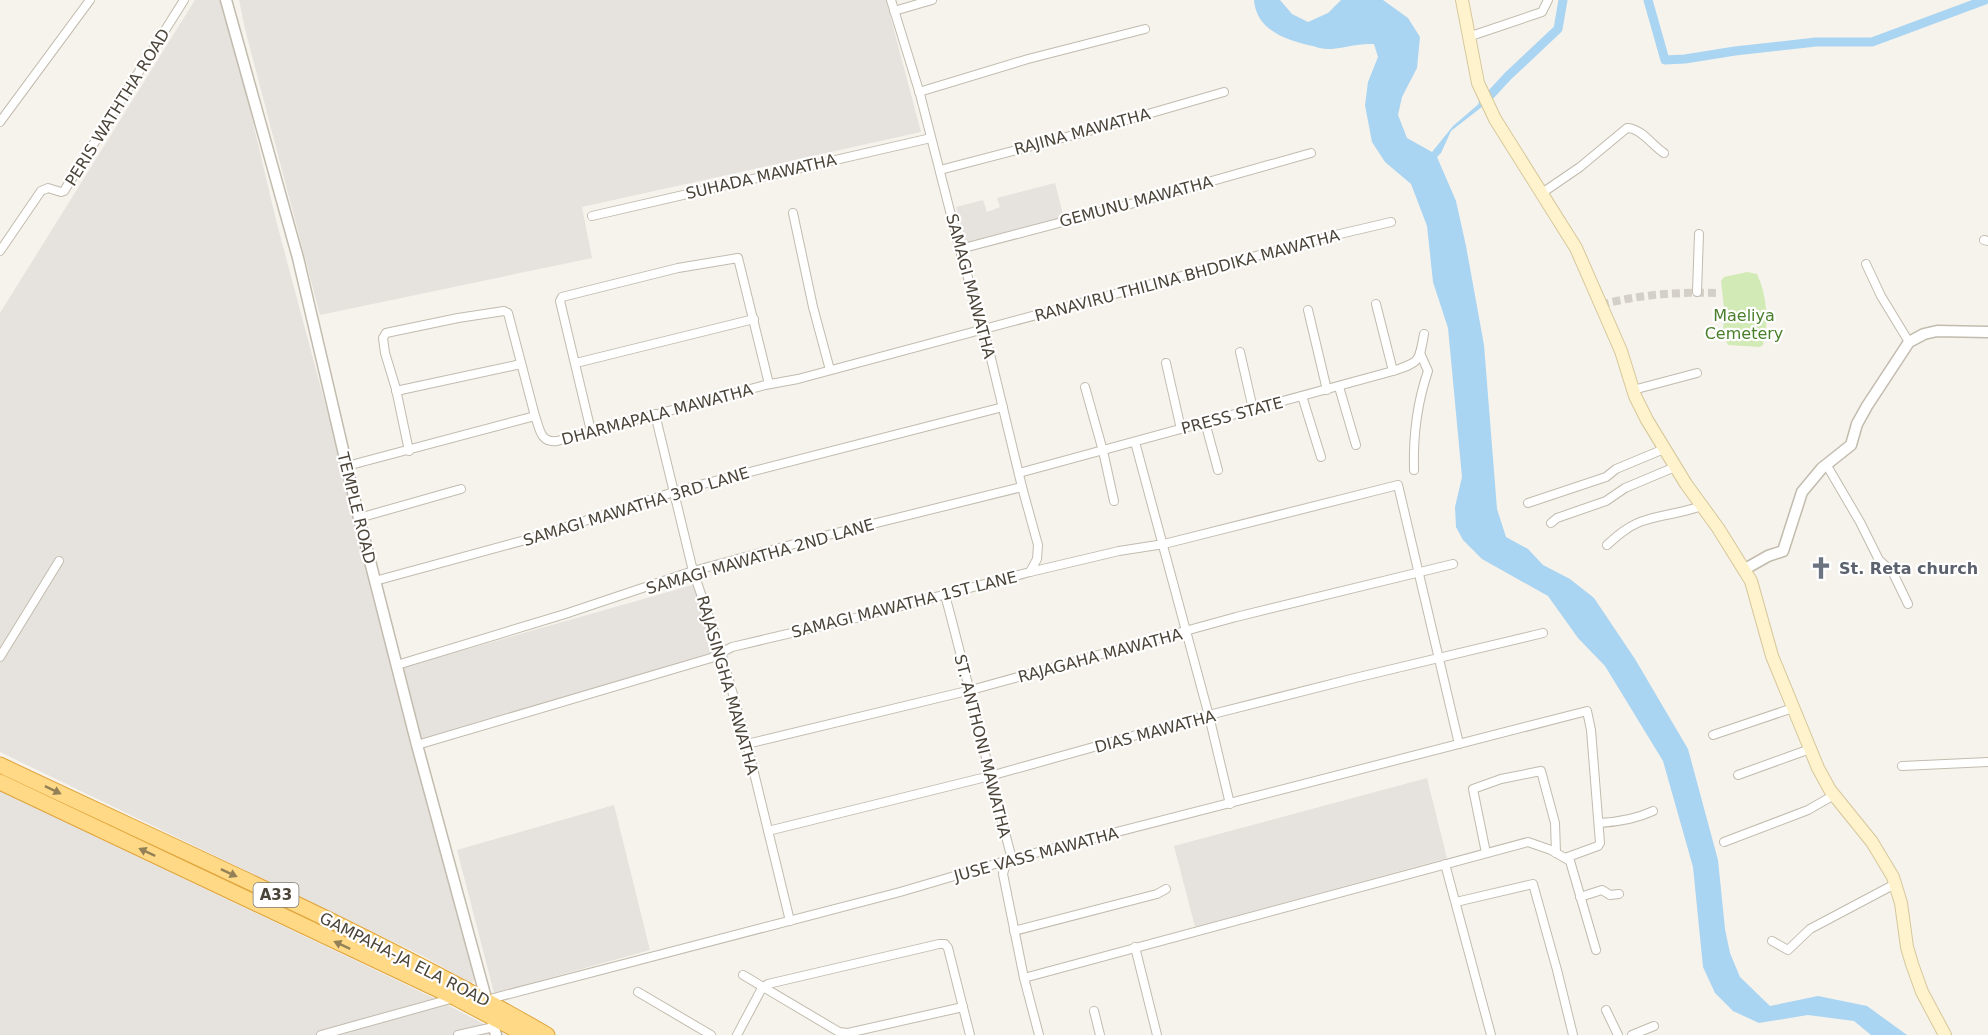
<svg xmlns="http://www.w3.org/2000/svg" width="1988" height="1035" viewBox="0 0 1988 1035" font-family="'DejaVu Sans',sans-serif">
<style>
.industrial{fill:#e6e2dd}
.green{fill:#d2eab5}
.water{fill:#a9d4f2}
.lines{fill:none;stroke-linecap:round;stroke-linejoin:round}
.canal{stroke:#a9d4f2;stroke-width:9}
.minor-tunnel{stroke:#d4d0c8;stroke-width:8;stroke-dasharray:8 4;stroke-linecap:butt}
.minor-casing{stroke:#c2bbae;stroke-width:10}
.tertiary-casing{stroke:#c2bbae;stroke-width:13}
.secondary-casing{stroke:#d6c79b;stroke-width:14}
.trunk-casing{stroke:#e0a43c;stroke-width:17}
.minor{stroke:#fff;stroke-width:8}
.tertiary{stroke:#fff;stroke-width:10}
.secondary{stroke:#fff3cd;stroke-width:12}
.trunk{stroke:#ffd985;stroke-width:15}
.oneway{fill:#938057}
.labels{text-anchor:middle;stroke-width:4.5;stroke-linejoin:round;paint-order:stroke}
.shield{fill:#fff;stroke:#817c74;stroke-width:1.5}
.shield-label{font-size:15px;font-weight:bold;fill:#4b4439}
.street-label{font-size:16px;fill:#4b4439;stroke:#fff}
.park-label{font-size:16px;fill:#4a7f2a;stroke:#fff}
.worship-label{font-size:16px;font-weight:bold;fill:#5b616d;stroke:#fff;text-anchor:start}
</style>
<rect width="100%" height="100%" fill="#f6f3ec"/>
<g class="industrial">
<polygon points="195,0 224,0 276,220 477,972 472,984 423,956 0,752 0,313"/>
<polygon points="239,0 886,0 921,132 582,207 592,258 320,315 245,29"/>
<polygon points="1055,183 1064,218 966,244 956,207 983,200 987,212 1000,207 997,198"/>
<polygon points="696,584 716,655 444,732 444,736 422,742 401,668"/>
<polygon points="1427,778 1447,858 1195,927 1174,846"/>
<polygon points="0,791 440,1001 505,1035 0,1035"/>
<polygon points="614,805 650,950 494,993 457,850"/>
</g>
<path class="green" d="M1747,272L1757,274C1767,295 1769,322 1763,345L1760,347L1728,345L1723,334L1724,308L1721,281L1724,277Z"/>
<path class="water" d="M1254,0H1280L1292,14L1308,22L1328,13L1341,0H1383L1408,18L1420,37L1417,68L1402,97L1398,115L1407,138L1432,152L1453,126L1481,102L1483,106L1451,131L1441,153L1437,157L1456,201L1466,246L1484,345L1497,509L1506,537L1528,549L1543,565L1570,579L1594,598L1635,659L1688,749L1718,860L1725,929L1730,953L1740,977L1770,1006L1818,996L1867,1006L1907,1035H1871L1854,1021L1808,1015L1759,1023L1733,1011L1715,993L1703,967L1693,867L1663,761L1605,666L1578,638L1548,596L1482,559L1463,540L1456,527L1455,507L1462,477L1448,328L1433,282L1427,226L1411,184L1385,162L1372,142L1365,105L1368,82L1378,57L1374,44C1357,43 1342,49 1327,49C1321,49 1314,46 1308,45C1284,39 1256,29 1254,0Z"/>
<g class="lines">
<g class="canal">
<polyline points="1648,0 1665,60 1685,59 1735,51 1816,42 1872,42 1985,0"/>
<polyline points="1483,103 1508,76 1558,29 1563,0"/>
</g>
<path class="minor-tunnel" d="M1601,305C1640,294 1679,292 1719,293"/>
<g class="minor-casing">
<g id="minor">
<polyline points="891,0 920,94 961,254 988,346 1022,487 1038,545 1037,559 1030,572"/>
<polyline points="894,11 932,0"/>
<polyline points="1468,37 1542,12 1548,0"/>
<polyline points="919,92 1028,59 1145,29"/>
<polyline points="0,122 90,0"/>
<polyline points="940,170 1089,131 1224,92"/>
<path d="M1542,193L1580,167L1627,128C1641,128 1653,146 1664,153"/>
<polyline points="793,213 813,307 830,370"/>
<polyline points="592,216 931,138"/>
<polyline points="1984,240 1988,241"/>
<polyline points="960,249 1127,205 1311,153"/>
<polyline points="0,251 41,191 48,188 61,192 64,191 184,0"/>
<polyline points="1866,264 1881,296 1909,342"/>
<polyline points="1697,292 1699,234"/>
<polyline points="1376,304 1393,371"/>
<polyline points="1308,310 1327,390"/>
<polyline points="1240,352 1253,409"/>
<polyline points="576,363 754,319"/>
<polyline points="1166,363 1181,429"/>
<polyline points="1085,387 1103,451 1114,501"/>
<polyline points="1339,387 1356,445"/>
<polyline points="1633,390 1697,373"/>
<polyline points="396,391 521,364"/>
<polyline points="1302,396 1321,457"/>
<polyline points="655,414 693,571 721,652 747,744 790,921"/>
<polyline points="1205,422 1218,470"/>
<polyline points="591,431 560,301 562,297 678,268 738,258 769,384"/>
<polyline points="1135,442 1209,716 1230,804"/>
<polyline points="409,451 396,389 385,353 383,338 386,333 458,318 504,311 508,313 535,416"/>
<polyline points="1826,464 1860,522 1879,560 1893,573 1908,604"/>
<path d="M347,466L535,416C540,429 540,443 557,441L765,385L798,379L1327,237L1391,222"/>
<path d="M1414,470C1413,436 1417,403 1428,371L1420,353"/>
<path d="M1019,473L1393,371C1420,362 1419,362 1424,334"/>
<polyline points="1528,503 1606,477 1616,469 1664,449"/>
<polyline points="359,518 461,489"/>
<polyline points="1551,523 1557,518 1606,501 1625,488 1675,467"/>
<path d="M1607,545C1619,534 1631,524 1646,520C1665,514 1683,513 1701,506"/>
<polyline points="375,581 529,539 680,490 1003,407"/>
<path d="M945,595C969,683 988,771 1012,859"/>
<polyline points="0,657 59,561"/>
<polyline points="397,665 565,614 693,571 824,536 1022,487"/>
<polyline points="1713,735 1793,708"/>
<polyline points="747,744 971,690 1236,617 1453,564"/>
<polyline points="417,745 711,658 732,647 860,617 1030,572 1119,551 1164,544 1398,485 1459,744"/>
<polyline points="1902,766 1988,762"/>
<polyline points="1738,775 1810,749"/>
<path d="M1599,823C1618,822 1636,819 1653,811"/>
<polyline points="768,831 990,776 1201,717 1355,678 1543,633"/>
<polyline points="1724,842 1808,810 1834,795"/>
<polyline points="1486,853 1473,789 1501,779 1541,771 1555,823 1556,853"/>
<polyline points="1011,860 1006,863 1003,874 1024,978 1039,1035"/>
<polyline points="1445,864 1491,1035"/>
<polyline points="1580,897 1602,890 1610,895 1619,894"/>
<polyline points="1456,902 1533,884 1557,970 1573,1035"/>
<polyline points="1014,931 1157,894 1166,889"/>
<polyline points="1772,941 1788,950 1810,929 1895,884"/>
<polyline points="1135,947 1157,1035"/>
<polyline points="743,975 839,1032 848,1033 963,1007"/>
<polyline points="1024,978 1528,842 1551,850 1570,861 1596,950"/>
<polyline points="638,992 711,1035"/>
<polyline points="486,1000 900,892 1012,859 1587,711 1591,730 1600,843 1598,846 1565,858"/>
<polyline points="1606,1010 1618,1035"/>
<polyline points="1094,1011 1100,1035"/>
<polyline points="321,1035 454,998"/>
<polyline points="458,1035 494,1027"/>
<polyline points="737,1035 762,988 768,984 939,944 945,944 948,948 970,1035"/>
<polyline points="1632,1035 1654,1026"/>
</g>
</g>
<g class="tertiary-casing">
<g id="tertiary">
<polyline points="226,0 298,258 359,518 417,745 496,1035"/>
<polyline points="1745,569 1768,556 1783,551 1802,492 1822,468 1851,445 1857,424 1867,406 1909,342 1924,334 1937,331 1988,332"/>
</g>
</g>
<g class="secondary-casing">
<polyline id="secondary" points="1462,0 1478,83 1495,119 1576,248 1621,351 1635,396 1647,420 1686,484 1718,528 1751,581 1772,656 1818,768 1830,790 1872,842 1893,877 1901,903 1907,947 1912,964 1922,992 1945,1035"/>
</g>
<g class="trunk-casing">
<g id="trunk">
<path d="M0,765C183,852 371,933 547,1035"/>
<polyline points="0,782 456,998 526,1035"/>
</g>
</g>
<use href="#minor" class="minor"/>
<use href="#tertiary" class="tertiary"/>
<use href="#secondary" class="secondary"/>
<use href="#trunk" class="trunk"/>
</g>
<defs><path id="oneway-solid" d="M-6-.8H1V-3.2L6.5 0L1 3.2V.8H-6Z" transform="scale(1.5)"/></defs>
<g class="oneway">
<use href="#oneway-solid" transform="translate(53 790) rotate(26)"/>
<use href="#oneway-solid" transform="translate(147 852) rotate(-155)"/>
<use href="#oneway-solid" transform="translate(229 873) rotate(25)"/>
<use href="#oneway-solid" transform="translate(342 945) rotate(-155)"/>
</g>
<defs>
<g id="church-bare" transform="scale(1.8)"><path d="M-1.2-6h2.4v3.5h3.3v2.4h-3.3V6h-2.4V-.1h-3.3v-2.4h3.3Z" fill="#6b7280" stroke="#fff" stroke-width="2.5" paint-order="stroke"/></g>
</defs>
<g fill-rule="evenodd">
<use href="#church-bare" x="1821" y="568"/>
</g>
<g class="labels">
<rect class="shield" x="253.5" y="883" width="45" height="24" rx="4.5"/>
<g class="shield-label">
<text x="276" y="900">A33</text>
</g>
<g class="street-label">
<text transform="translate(117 107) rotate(-58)" y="6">PERIS WATHTHA ROAD</text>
<text transform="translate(1082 131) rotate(-15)" y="6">RAJINA MAWATHA</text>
<text transform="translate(761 176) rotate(-13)" y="6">SUHADA MAWATHA</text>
<text transform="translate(1136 201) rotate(-15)" y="6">GEMUNU MAWATHA</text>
<text transform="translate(1187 275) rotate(-15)" y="6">RANAVIRU THILINA BHDDIKA MAWATHA</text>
<text transform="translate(971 286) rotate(75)" y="6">SAMAGI MAWATHA</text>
<text transform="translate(657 414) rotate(-15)" y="6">DHARMAPALA MAWATHA</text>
<text transform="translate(1232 415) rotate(-15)" y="6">PRESS STATE</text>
<text transform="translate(636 506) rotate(-17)" y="6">SAMAGI MAWATHA 3RD LANE</text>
<text transform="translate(357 508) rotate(76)" y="6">TEMPLE ROAD</text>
<text transform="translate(760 556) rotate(-16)" y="6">SAMAGI MAWATHA 2ND LANE</text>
<text transform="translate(904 604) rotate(-14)" y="6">SAMAGI MAWATHA 1ST LANE</text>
<text transform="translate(1100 655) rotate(-15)" y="6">RAJAGAHA MAWATHA</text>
<text transform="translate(728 685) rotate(74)" y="6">RAJASINGHA MAWATHA</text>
<text transform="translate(1155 731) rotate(-15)" y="6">DIAS MAWATHA</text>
<text transform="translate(983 746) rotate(76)" y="6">ST. ANTHONI MAWATHA</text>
<text transform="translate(1036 854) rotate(-15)" y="6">JUSE VASS MAWATHA</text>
<text transform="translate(405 959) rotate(27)" y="6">GAMPAHA-JA ELA ROAD</text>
</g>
<g class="park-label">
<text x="1744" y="321">Maeliya<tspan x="1744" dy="18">Cemetery</tspan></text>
</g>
<g class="worship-label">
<text x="1839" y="574">St. Reta church</text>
</g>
</g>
</svg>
